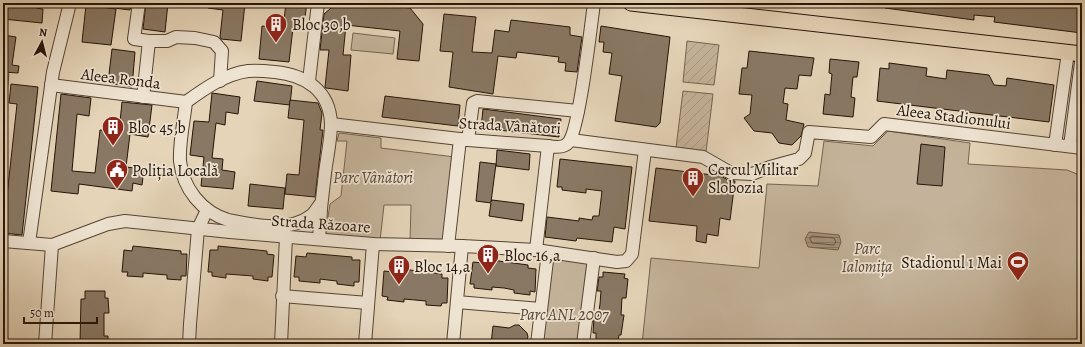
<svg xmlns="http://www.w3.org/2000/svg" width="1085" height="347" viewBox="0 0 1085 347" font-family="Alegreya,serif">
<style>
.green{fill:#c4b39a;stroke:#746451}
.garden{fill:url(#garden-furrows);stroke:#746451}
.water{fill:url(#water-rules);stroke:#71604e}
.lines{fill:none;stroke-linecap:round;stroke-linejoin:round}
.shore{stroke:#645442;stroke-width:1}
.building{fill:#897864;stroke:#251408}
.minor-casing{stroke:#554434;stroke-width:14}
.major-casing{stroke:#251408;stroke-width:17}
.minor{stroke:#eee3d1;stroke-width:12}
.major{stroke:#e5d4b8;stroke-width:15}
.labels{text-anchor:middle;stroke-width:3.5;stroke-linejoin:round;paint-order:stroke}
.poi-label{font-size:16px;fill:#251408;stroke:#eee3d1;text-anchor:start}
.street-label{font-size:16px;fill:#251408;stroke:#eee3d1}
.park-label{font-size:16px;font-style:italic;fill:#554434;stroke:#eee3d1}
</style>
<defs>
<pattern id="garden-furrows" width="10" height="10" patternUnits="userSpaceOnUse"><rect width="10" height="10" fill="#c4b39a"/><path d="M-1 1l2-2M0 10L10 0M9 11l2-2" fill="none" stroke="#a89983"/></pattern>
<pattern id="water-rules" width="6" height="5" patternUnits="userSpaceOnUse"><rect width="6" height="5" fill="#a4937c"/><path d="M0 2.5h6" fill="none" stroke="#857764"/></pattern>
</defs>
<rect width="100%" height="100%" fill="#e5d4b8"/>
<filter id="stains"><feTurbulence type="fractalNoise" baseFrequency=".005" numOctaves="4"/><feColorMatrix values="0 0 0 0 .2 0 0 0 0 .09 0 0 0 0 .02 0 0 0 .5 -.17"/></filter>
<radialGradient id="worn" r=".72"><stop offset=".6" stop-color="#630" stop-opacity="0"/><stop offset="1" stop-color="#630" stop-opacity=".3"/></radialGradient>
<g class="green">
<polygon points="353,33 395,38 393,54 351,50"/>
<polygon points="3,74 9,74 3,133"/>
<polygon points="888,131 970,143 968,164 1067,170 1082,176 1082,344 642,344 651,258 759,268 767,184 818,186 824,141 873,146"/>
<polygon points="339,133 381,138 381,148 455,157 446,244 410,242 411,205 384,205 380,241 325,237 330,204 341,196 347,141 337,141"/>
<polygon points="548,252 594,258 583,344 537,344"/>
</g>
<g class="garden">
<polygon points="687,41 719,45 714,85 683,82"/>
<polygon points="683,91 713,94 706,152 676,148"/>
</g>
<polygon class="water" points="809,232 839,235 841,242 838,250 808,247 805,239"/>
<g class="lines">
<polygon class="shore" points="812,236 834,238 836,242 834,245 812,243 810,239"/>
</g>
<g class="building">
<polygon points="3,3 37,3 36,8 43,9 42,23 3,19"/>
<polygon points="114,3 131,3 130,10 114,8"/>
<polygon points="146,3 168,3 165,32 143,29"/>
<polygon points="208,3 245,3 241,41 221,39 220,37 223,10 208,8"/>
<polygon points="286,3 307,3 303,30 293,28 289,62 259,59 262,26 283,28"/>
<polygon points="337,3 361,3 410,8 423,24 419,61 397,59 400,31 346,25 343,55 351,55 348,91 326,88 325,87 329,50 320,50 324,14"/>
<polygon points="886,3 1054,3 1082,7 1082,33 994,22 995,17 974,15 974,20 885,8"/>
<polygon points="86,5 116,9 111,45 82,42"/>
<polygon points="444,14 476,17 472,52 492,53 495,30 509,32 511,20 570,27 570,35 582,37 577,72 565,71 566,63 558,62 559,57 517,52 516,58 498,56 493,94 449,87 453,52 440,51"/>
<polygon points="601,26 670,37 660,123 656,127 615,121 622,76 609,74 612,53 603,52 604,42 599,42"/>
<polygon points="3,35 16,37 12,65 19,66 18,73 3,72"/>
<polygon points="112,49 135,52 132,87 108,83"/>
<polygon points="749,51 814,58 811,76 799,75 797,89 785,88 783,103 788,104 786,120 804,124 801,136 792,145 779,143 772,133 754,131 744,118 750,114 752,95 739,94 742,68 747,68"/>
<polygon points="830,59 859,62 857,77 853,77 851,97 855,98 853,117 823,114 825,94 830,95 832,74 829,73"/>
<polygon points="889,63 927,68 926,76 946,79 947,70 989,75 994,85 1006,86 1007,78 1054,85 1049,122 877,101 880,68 889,69"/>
<polygon points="257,81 292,86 290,105 254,101"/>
<polygon points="11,84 38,87 22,235 3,233 17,104 9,103"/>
<polygon points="212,93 240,97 238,114 226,112 225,125 216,123 212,158 223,159 222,170 235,172 233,189 201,186 204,157 190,155 194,121 209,122"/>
<polygon points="61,94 91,98 89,116 77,114 72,171 95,173 100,130 119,132 122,102 152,105 148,137 130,134 126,167 144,169 142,185 133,183 132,191 79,184 78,194 51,191"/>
<polygon points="385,96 460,105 458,126 382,117"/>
<polygon points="290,100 318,103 322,113 320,130 323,130 315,197 285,194 287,174 299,175 304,120 288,118"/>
<polygon points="483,109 561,119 559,137 481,128"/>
<polygon points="921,144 945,147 942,186 917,184"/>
<polygon points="497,150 530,154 529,170 496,166"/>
<polygon points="560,159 632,167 625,229 614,227 612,242 577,238 576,241 545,237 547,217 579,221 579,218 592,220 593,216 599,216 602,191 586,189 586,193 562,190 562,187 557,187"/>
<polygon points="480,162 496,164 491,202 492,200 524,204 522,221 489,216 491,203 476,201"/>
<polygon points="656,168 721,176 728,180 735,181 730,220 720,218 718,236 707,234 706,243 696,241 697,226 649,221"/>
<polygon points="250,184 285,188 283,209 248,206"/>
<polygon points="133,246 181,251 181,254 187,254 186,276 181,276 181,280 167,279 167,275 143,273 143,277 127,276 128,272 122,272 124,250 132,251"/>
<polygon points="218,246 267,251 267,254 274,255 272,277 268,277 268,281 253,279 253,276 240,275 226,274 226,278 212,276 212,272 208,272 210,250 218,250"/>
<polygon points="307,253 352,257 352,260 360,260 359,282 354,282 354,286 337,284 337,281 328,280 320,279 320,283 299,281 299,277 294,277 296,256 306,257"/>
<polygon points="484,259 528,265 528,268 536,269 535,292 530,291 530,295 514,293 514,290 504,288 492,287 492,290 474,288 474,284 470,284 473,262 483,263"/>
<polygon points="394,268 442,274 442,278 448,278 447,303 442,303 441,306 426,305 426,301 404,299 404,302 387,300 388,297 382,296 384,271 393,272"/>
<polygon points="603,272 625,274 624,278 628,279 626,298 622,298 621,315 624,315 621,335 619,335 618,341 596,340 596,333 593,333 594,317 598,317 600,304 601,291 597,291 599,277 603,277"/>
<polygon points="85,291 105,291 105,298 108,298 109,313 104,313 104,336 108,336 108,344 80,344 81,299 85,299"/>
<polygon points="515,325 519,325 527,333 528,337 525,344 491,344 493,326 509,328"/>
</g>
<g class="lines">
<g class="minor-casing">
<g id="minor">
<polyline points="139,3 134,39 149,41 143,97"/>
<polyline points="149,41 167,41 176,37 195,38 214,42 222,51 220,81"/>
<polyline points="309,81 318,3"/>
<polyline points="51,85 186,102"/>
<path d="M331,124L468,140L548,146C554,147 564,148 568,143C579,132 591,25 594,3"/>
<polyline points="468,140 473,103 477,101 578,111"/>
<polyline points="571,140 703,157 731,173 752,174 770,167 799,159 805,153 809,132 871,137 884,124 1082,148"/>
<polyline points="1055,145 1068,52"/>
<polyline points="1070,146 1082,55"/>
<path d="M319,239C320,217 322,195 325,173C327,157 331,140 331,124C330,91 306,75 275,72C266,71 257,70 248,71C225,74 204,89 186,102C184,121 179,142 180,161C183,189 202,212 228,220C253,225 290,233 312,215C315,212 318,207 321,203"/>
<polyline points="3,241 52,245 108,224 125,221 230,232 373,244 462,246 536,250 617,262 626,261 632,254 645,150"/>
<polyline points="29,243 53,72 70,3"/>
<polyline points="448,246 460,139"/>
<polyline points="536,250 548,146"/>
<polyline points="282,296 368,303"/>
<polyline points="457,302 541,309"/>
<polyline points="45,344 52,245"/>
<polyline points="189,344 190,324 198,229 207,210"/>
<polyline points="281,344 286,237"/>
<polyline points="365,344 373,244"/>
<polyline points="453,344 462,246"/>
<polyline points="537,344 548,252"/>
<polyline points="583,344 594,258"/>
</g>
</g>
<g class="major-casing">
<polyline id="major" points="631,3 1082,54"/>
</g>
<use href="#minor" class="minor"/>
<use href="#major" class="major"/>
</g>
<defs>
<g id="building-pin" transform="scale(1.15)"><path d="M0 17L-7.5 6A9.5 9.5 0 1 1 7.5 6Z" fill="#8f2418" stroke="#eee3d1"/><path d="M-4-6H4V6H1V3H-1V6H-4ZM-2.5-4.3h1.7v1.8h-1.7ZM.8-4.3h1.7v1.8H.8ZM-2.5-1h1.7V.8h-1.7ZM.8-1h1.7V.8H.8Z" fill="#fff"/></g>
<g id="civic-pin" transform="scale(1.15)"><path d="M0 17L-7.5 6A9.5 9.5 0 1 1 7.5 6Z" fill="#8f2418" stroke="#eee3d1"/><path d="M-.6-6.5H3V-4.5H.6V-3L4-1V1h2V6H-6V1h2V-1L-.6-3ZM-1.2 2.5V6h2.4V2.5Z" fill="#fff"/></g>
<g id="stadium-pin" transform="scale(1.15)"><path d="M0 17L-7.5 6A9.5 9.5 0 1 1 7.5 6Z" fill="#8f2418" stroke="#eee3d1"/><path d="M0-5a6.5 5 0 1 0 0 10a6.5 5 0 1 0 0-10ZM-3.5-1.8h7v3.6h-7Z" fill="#fff"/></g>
</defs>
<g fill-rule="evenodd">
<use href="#building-pin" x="276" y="24"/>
<use href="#building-pin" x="113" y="127"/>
<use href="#civic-pin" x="117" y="170"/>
<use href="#building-pin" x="693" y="178"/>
<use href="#building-pin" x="488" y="255"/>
<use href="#stadium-pin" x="1018" y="262"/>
<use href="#building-pin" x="399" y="266"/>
</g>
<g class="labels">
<g class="poi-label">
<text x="292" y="30">Bloc 30,b</text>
<text x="128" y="133">Bloc 45,b</text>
<text x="708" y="175">Cercul Militar<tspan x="708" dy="18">Slobozia</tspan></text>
<text x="132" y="176">Poliția Locală</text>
<text x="504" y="261">Bloc 16,a</text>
<text x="1002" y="268" text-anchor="end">Stadionul 1 Mai</text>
<text x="414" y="272">Bloc 14,a</text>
</g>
<g class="street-label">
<text transform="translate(121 78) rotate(7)" y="6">Aleea Ronda</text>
<text transform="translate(954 116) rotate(7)" y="6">Aleea Stadionului</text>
<text transform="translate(510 125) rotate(3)" y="6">Strada Vânători</text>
<text transform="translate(321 223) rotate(4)" y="6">Strada Răzoare</text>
</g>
<g class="park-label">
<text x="373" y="183">Parc Vânători</text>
<text x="867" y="254">Parc<tspan x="867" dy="18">Ialomița</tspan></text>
<text x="564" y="320">Parc ANL 2007</text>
</g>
</g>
<rect width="1085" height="347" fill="none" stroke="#e5d4b8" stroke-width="16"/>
<rect x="4" y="4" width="1077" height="339" fill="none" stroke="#251408" stroke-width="2"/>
<rect x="8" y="8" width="1069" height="331" fill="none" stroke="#251408"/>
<g transform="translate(42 42) rotate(7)" stroke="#eee3d1" stroke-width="3" paint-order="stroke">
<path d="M0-3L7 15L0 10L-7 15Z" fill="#251408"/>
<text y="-6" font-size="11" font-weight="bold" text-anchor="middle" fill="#251408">N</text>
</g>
<path d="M24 317v6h73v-6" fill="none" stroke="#251408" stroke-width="2"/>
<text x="30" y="317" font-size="12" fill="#251408" stroke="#eee3d1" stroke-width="3" paint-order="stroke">50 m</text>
<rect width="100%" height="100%" filter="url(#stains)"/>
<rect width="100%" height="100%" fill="url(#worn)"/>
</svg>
